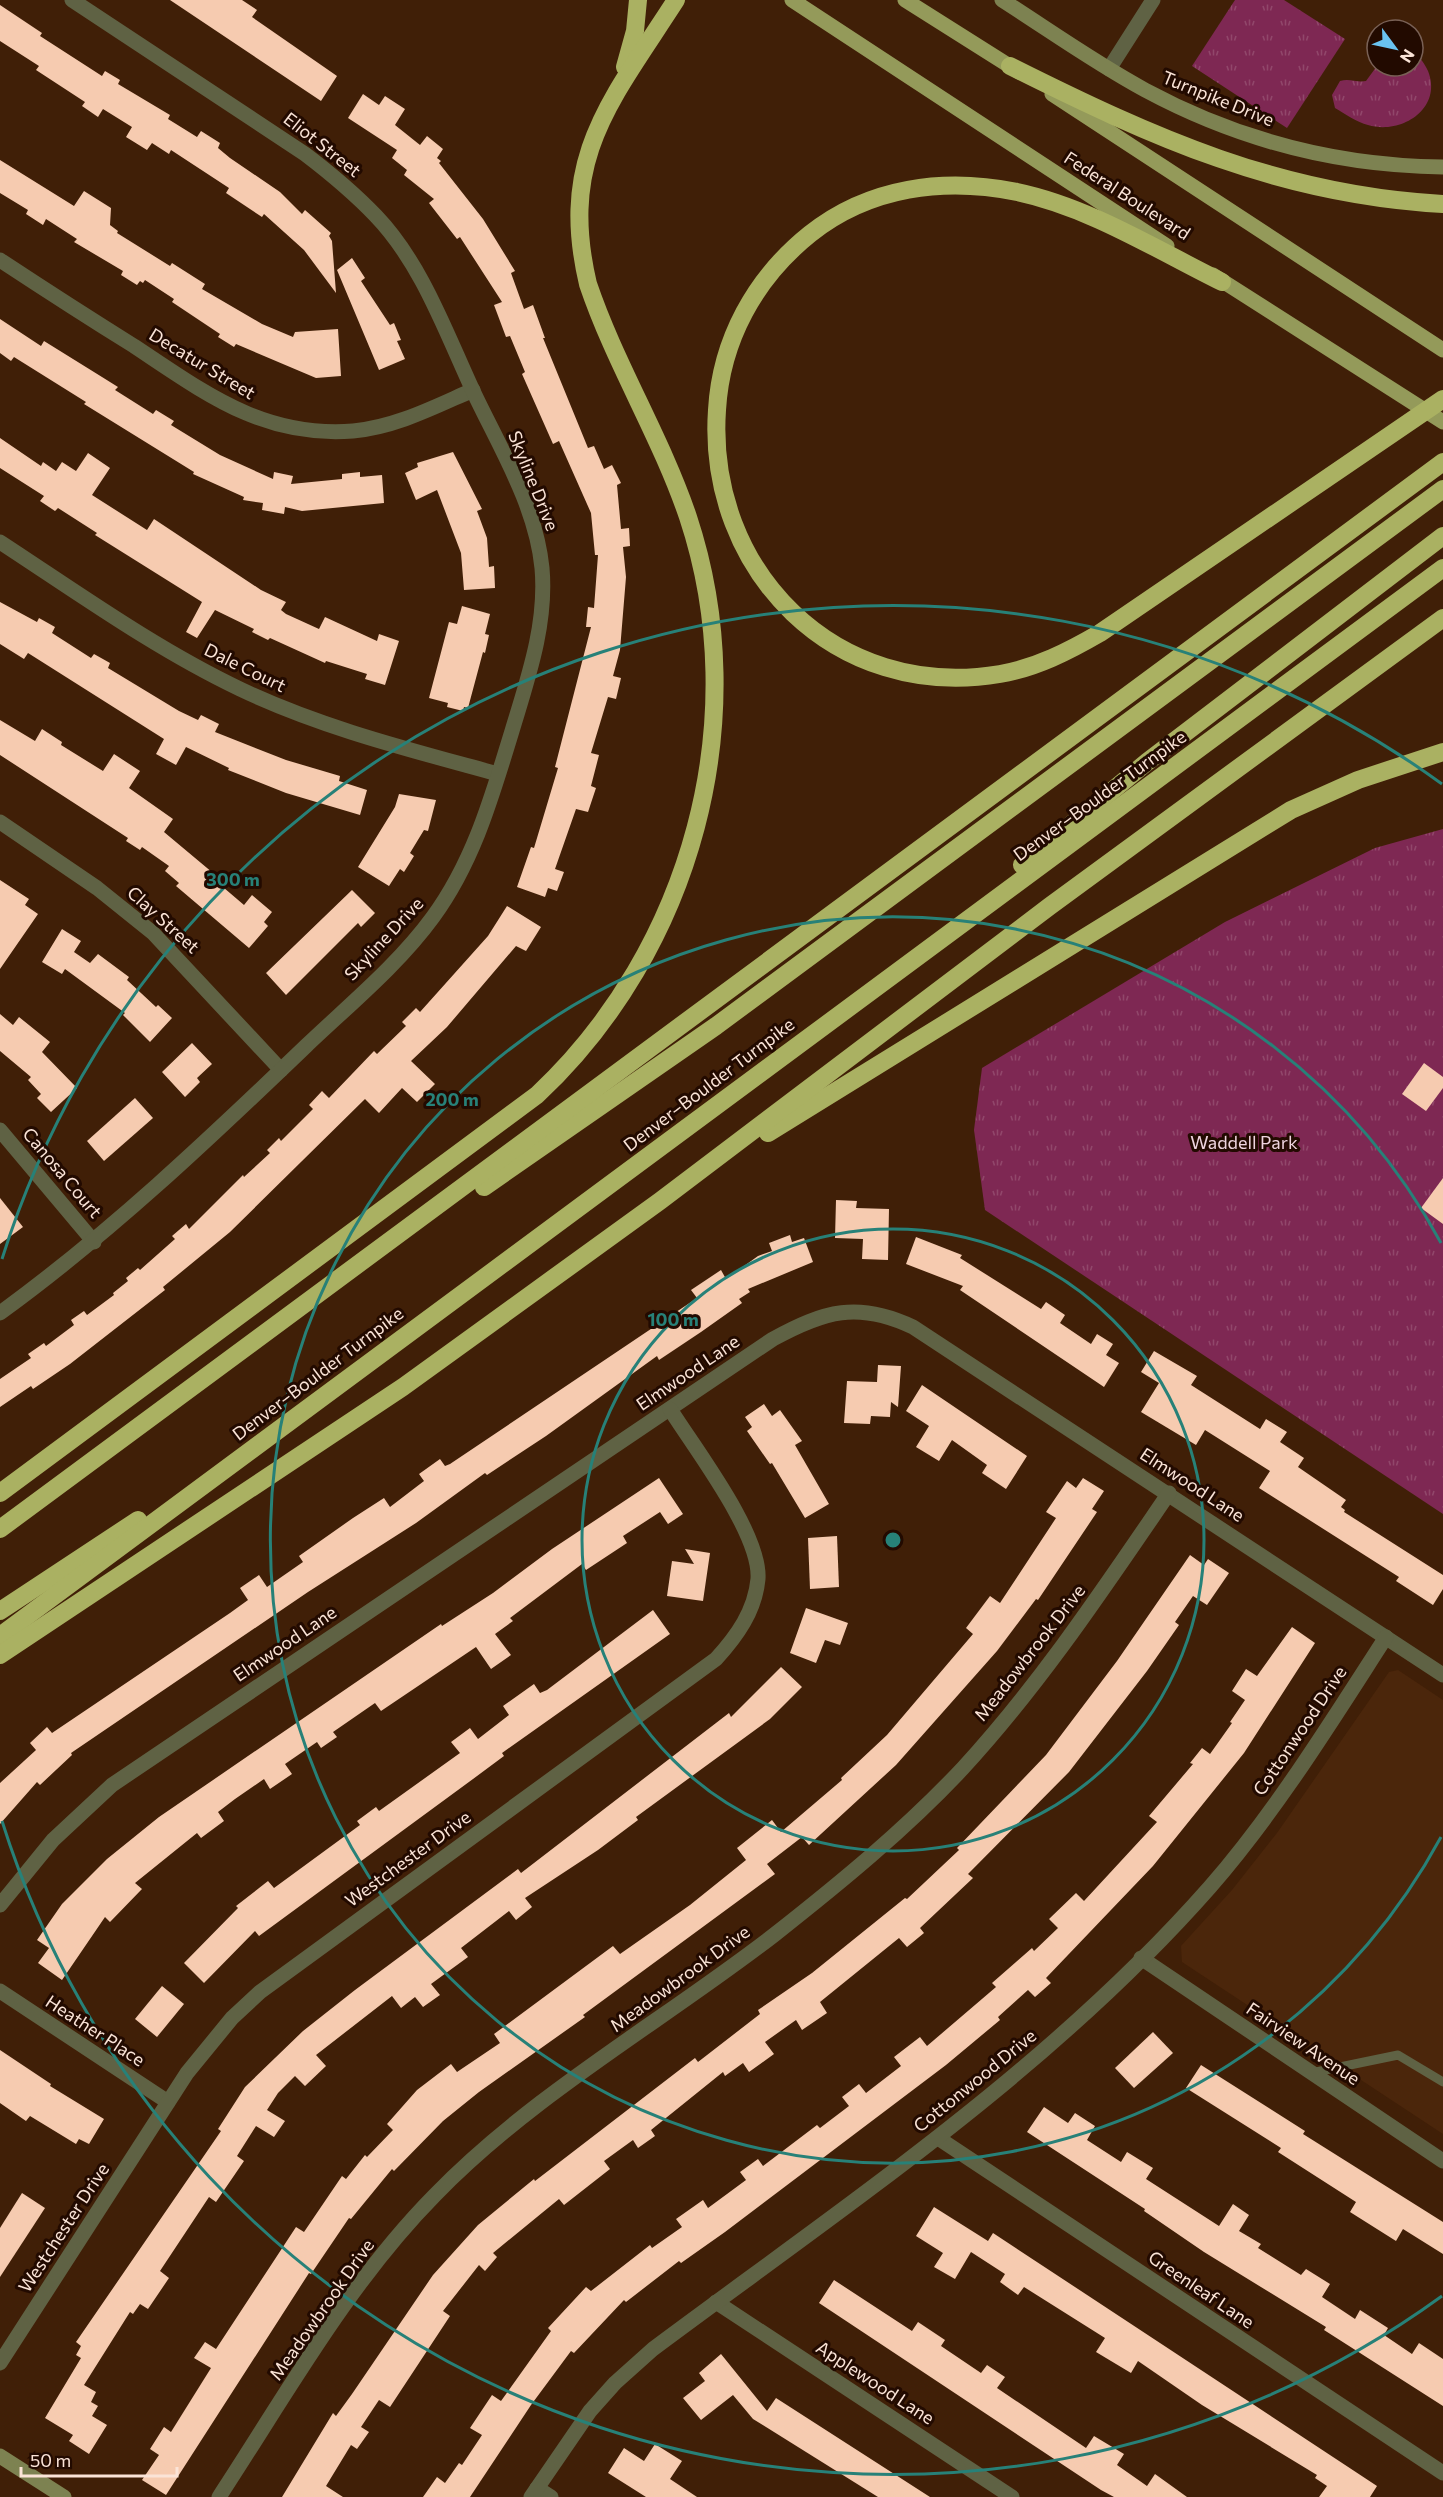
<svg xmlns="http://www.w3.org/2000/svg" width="1443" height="2497" viewBox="0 0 1443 2497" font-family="Commissioner,sans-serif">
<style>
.built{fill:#4b260b}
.park{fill:url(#park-tufts)}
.building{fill:#f6cbb0}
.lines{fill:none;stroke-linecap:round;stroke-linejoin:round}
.lane{stroke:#5f6244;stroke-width:9}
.street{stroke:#5f6244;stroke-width:15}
.secondary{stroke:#7d8251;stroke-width:15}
.primary{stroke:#949a5a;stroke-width:15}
.highway{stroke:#aab162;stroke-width:18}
.ring{fill:none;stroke:#278178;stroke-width:3}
.labels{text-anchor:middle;stroke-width:6;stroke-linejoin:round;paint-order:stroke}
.street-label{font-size:18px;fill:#fbe4d7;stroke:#220a00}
.park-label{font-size:18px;fill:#efd5df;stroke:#220a00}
.centre{fill:#278178;stroke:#220a00;stroke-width:3}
.ring-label{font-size:18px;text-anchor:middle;font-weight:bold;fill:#278178;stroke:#220a00;stroke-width:6;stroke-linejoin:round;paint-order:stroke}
</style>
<defs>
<pattern id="park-tufts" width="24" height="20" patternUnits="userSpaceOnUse" patternTransform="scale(1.5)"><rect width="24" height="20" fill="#7e2853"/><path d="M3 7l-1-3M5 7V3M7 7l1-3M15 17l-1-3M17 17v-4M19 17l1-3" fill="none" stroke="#91476b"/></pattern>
</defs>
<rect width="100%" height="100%" fill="#401f07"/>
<polygon class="built" points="1398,1670 1443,1700 1443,2134 1182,1962 1181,1946 1232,1890 1277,1833 1389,1672"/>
<g class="park">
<polygon points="1235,0 1284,0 1345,39 1287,128 1192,66"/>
<path d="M1413,54C1421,57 1424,63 1428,71C1443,109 1401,135 1368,125C1357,122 1345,114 1335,108L1332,95L1340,81C1350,78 1357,83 1366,81L1377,66H1413Z"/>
<polygon points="1443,829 1443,1514 985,1210 974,1130 982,1068 1225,922 1375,848"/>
</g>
<g class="building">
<polygon points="170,0 242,0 257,10 252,17 337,76 321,101"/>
<polygon points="0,5 42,33 40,36 102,76 105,71 120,80 118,84 170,115 168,119 197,137 201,131 220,143 218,148 230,158 280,192 302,214 305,210 331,233 329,236 332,241 336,293 304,250 264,214 262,217 226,193 229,188 171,150 169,154 152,143 147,150 126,137 132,127 103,109 98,117 82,106 85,102 36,70 39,66 0,41"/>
<polygon points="363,94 379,105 385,96 405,109 395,125 420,145 427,136 443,149 437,158 441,161 439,163 483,219 515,271 511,273 524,309 533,305 545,338 543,338 588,448 594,446 604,469 612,465 621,483 617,485 621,529 629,528 630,546 623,547 626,577 620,650 613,676 621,678 616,699 608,697 591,753 599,755 591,786 596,788 588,812 576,809 555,869 564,872 557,891 548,888 545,897 517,887 531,847 534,848 558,768 555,767 591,627 586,627 588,607 594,608 598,555 595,555 591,513 559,441 553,444 522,374 525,372 510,336 506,337 494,305 502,302 460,237 457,239 429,203 434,199 404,175 407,170 392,158 397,150 348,118"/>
<polygon points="0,160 74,206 84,191 111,208 110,225 118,231 117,233 170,266 172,263 205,284 202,289 262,324 293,337 295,332 338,329 341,376 316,378 236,344 234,347 218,337 220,334 172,302 174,299 145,280 143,283 140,281 137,285 121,275 123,271 74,242 77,239 46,219 43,225 26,214 28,210 0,193"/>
<polygon points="352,258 365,278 361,281 390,325 394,323 401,340 397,341 405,359 379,370 337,270"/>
<polygon points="0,319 41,346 44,341 102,377 118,387 115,390 153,414 156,410 174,421 171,425 220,455 273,479 274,472 293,476 291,484 342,479 342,474 360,472 360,477 382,475 384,503 302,511 285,507 284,514 262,510 263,503 243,500 244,497 193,474 194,472 84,404 86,402 14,357 11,361 0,353"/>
<polygon points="0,438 41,466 43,462 56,471 62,462 76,471 88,453 110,468 92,495 147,530 154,519 261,590 286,602 281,610 286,614 319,629 325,617 377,641 379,634 399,641 385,685 365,679 367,674 326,661 325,663 270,638 268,640 252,632 254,629 215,610 197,638 186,632 202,602 95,535 97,533 58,508 55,511 40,501 44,496 0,468"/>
<polygon points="453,452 482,509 477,511 487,538 489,567 494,566 495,588 464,590 461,553 437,490 416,500 405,473 418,467 417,463"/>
<polygon points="0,602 37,622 39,618 55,627 52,633 91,658 94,654 110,663 108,668 179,711 198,720 201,715 219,724 215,732 286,760 340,776 339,781 367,790 360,815 286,793 228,770 229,768 186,747 176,765 156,754 164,739 28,653 24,659 0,644"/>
<polygon points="462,606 490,614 485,634 489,635 485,653 483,652 468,708 464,707 463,711 447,707 448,703 429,698 449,622 457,624"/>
<polygon points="0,720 35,741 42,729 62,742 61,745 103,771 114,754 140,771 129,788 173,819 164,832 213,873 210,876 244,905 252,895 272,912 264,922 268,926 249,948 176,886 179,883 165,871 169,866 142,847 140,850 126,841 128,838 0,755"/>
<polygon points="399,794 436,800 428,831 424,830 410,853 414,856 404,872 400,869 389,886 358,867 395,807"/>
<polygon points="0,880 29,899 25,905 38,914 0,969"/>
<polygon points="352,890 375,913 361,927 358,923 286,995 266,973"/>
<polygon points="507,906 541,927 526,951 516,946 447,1027 411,1061 435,1084 417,1102 402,1088 379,1113 365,1099 230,1232 163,1287 165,1290 70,1364 33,1389 31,1386 0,1407 0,1379 31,1358 28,1354 44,1343 46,1346 74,1325 71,1320 84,1311 87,1315 114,1295 113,1293 128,1281 126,1278 138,1268 140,1270 175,1239 172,1236 186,1224 189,1229 243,1175 244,1177 270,1153 267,1150 279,1138 281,1141 313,1109 309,1105 322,1091 329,1098 374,1051 377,1054 406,1026 402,1022 416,1008 420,1012 488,936"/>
<polygon points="62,929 81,941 74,952 90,963 98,954 129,977 127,980 156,1007 158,1005 172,1018 150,1042 123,1015 125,1013 65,969 62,974 42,962"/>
<polygon points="0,1014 13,1025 19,1017 50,1042 42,1052 77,1088 51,1112 37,1098 41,1094 28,1080 31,1077 0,1051"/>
<polygon points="192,1043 212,1064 197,1078 200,1082 185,1097 162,1072"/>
<polygon points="1424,1063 1443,1077 1443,1088 1426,1111 1402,1094"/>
<polygon points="135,1098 153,1118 104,1161 87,1141"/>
<polygon points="1443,1178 1443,1224 1421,1208"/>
<polygon points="0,1198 23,1227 0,1244"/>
<polygon points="836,1200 857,1201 856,1208 889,1209 888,1260 862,1259 863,1239 835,1238"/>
<polygon points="790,1235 792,1242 804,1238 813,1262 748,1289 750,1292 739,1299 742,1303 701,1332 659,1360 657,1356 546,1436 487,1475 485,1473 416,1523 308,1592 71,1753 72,1755 40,1785 37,1782 0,1824 0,1783 36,1750 30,1743 47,1727 52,1733 230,1613 248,1600 240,1588 259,1575 267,1587 303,1562 299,1556 353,1518 384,1498 390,1507 424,1481 419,1474 440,1459 445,1466 450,1464 697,1298 691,1290 721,1270 726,1279 758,1256 772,1251 769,1243"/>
<polygon points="916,1237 962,1255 960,1258 1041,1309 1046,1302 1065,1315 1060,1323 1091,1344 1097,1334 1113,1344 1106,1355 1119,1363 1104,1387 960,1290 963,1286 906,1264"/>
<polygon points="1154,1351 1197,1376 1191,1385 1260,1429 1266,1419 1287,1432 1280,1442 1304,1458 1298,1467 1346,1500 1341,1507 1345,1510 1344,1512 1443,1575 1443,1589 1433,1605 1396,1581 1399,1577 1259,1488 1270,1471 1205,1430 1196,1445 1141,1412 1159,1383 1141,1372"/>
<polygon points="878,1365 901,1366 898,1407 891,1402 890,1417 871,1416 870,1424 844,1423 847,1381 877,1382"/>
<polygon points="922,1385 1027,1456 1006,1489 982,1473 987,1465 952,1440 939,1461 916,1447 929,1426 906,1411"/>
<polygon points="764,1404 772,1416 780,1410 802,1441 795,1445 829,1504 805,1518 772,1463 770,1464 747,1431 752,1427 745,1417"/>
<polygon points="659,1478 683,1514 668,1524 660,1512 623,1536 627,1543 586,1570 582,1564 510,1618 513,1621 495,1634 511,1655 491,1669 476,1647 381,1711 375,1703 333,1732 337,1737 321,1748 317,1742 285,1764 292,1774 270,1789 264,1779 235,1799 218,1812 224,1821 201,1838 197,1833 135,1883 142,1889 110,1922 105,1917 62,1980 38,1963 49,1948 37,1940 62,1904 107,1859 159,1817 441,1624 442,1626 493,1593 552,1549"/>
<polygon points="1083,1478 1104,1491 1092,1509 1097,1512 1038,1600 1036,1599 997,1651 896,1765 809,1845 802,1837 767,1864 775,1874 583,2015 585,2017 479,2092 443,2121 394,2171 392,2169 351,2219 349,2218 311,2274 309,2273 166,2495 142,2480 159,2455 150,2449 164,2427 171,2432 211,2368 194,2358 205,2342 216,2349 296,2227 304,2232 342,2176 346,2179 365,2155 367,2157 393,2130 387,2124 417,2090 451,2064 457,2072 500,2043 494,2034 613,1946 620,1954 690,1905 746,1860 737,1848 772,1820 781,1832 842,1780 841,1778 887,1735 973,1634 966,1628 990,1596 1000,1603 1056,1518 1046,1512 1067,1481 1076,1488"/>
<polygon points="837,1536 839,1587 810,1589 808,1538"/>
<polygon points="685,1549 710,1553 703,1601 667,1596 672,1561 694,1564"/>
<polygon points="1190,1555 1204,1565 1208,1559 1229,1573 1207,1605 1193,1596 1175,1622 1179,1625 1147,1671 1069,1772 968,1874 973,1878 920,1928 924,1933 907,1947 899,1938 820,2002 827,2013 802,2030 796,2020 765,2042 774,2054 749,2072 743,2063 725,2076 723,2072 651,2130 655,2136 638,2148 633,2140 604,2161 610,2169 564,2205 559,2199 493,2253 497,2257 485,2271 479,2265 443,2311 450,2316 390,2407 379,2400 361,2427 369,2432 357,2449 351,2445 326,2486 343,2497 282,2497 333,2413 336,2416 352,2394 433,2275 478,2225 534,2179 535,2181 695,2058 698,2062 760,2014 758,2010 812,1973 905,1898 907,1899 959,1850 957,1848 1046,1755 1117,1661"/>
<polygon points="806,1608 848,1623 840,1645 825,1640 816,1663 790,1653"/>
<polygon points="653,1610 670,1634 502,1753 504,1756 473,1779 259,1936 255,1931 204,1983 184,1963 238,1908 236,1906 268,1881 274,1888 360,1825 357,1821 376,1807 379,1811 460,1753 451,1742 470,1728 478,1739 509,1715 503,1706 534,1684 540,1693 547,1690"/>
<polygon points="1292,1627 1315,1643 1244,1753 1153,1866 1046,1978 1051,1983 1035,1997 1028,1990 998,2017 1000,2020 946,2065 725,2232 681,2263 679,2261 626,2302 624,2300 574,2353 571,2351 531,2405 470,2497 423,2497 437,2477 445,2483 459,2463 462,2465 482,2435 470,2428 492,2395 501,2401 551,2331 548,2328 586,2287 591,2291 650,2245 652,2248 682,2227 676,2219 703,2200 708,2208 746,2180 740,2172 758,2159 763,2166 817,2125 820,2128 849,2106 842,2097 859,2084 866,2093 901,2066 894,2057 920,2037 927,2046 996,1987 992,1983 1032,1948 1034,1951 1058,1928 1049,1919 1076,1893 1084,1901 1157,1822 1149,1816 1193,1764 1190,1763 1202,1748 1210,1754 1232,1723 1230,1722 1245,1700 1232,1691 1246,1669 1257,1676"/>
<polygon points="781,1667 802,1687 770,1719 636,1817 638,1820 598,1850 525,1898 532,1907 516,1920 509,1911 461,1948 468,1957 431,1984 440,1995 423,2007 415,1997 401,2008 392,1996 316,2055 326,2066 305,2086 295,2076 278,2093 267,2110 285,2121 274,2137 256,2126 237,2156 244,2161 216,2202 209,2197 160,2271 169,2278 148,2309 140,2304 133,2314 130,2312 84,2385 96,2392 91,2402 98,2406 92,2416 107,2425 89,2454 69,2441 73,2435 45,2418 81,2358 76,2355 81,2346 76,2342 221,2131 218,2129 245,2087 303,2031 355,1990 518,1869 521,1873 729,1713 731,1717"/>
<polygon points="162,1986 184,2004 157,2037 135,2019"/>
<polygon points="1153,2032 1173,2053 1134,2088 1115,2068"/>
<polygon points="0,2050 51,2084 50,2086 104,2119 89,2144 79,2139 76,2144 30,2116 26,2121 0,2103"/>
<polygon points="1201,2065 1305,2131 1303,2134 1443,2222 1443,2254 1403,2229 1396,2241 1350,2212 1356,2202 1278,2152 1281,2148 1186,2088"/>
<polygon points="1044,2107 1068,2123 1075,2113 1095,2126 1087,2140 1121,2162 1127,2152 1153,2168 1146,2179 1219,2226 1233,2204 1249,2215 1239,2231 1261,2244 1258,2248 1301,2275 1306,2269 1330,2284 1322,2297 1355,2319 1360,2310 1388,2328 1384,2335 1412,2354 1419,2343 1443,2359 1443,2406 1324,2330 1326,2327 1204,2252 1144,2211 1145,2209 1027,2132"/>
<polygon points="22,2193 45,2208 0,2277 0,2228"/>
<polygon points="934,2207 988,2241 993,2233 1377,2486 1370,2497 1319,2497 1327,2486 1315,2478 1317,2475 1202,2405 1138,2361 1131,2373 1096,2352 1105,2338 1024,2287 1018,2295 1000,2282 1005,2274 971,2252 955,2279 934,2267 943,2253 916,2236"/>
<polygon points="834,2280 912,2331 918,2322 945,2340 941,2346 981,2373 987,2365 1005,2377 997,2388 1086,2448 1094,2436 1124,2454 1117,2465 1147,2486 1155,2474 1187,2497 1114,2497 1101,2490 819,2303"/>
<polygon points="721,2354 767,2411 776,2398 930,2497 878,2497 753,2419 733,2395 701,2420 683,2398 705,2381 699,2373"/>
<polygon points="655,2444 682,2461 670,2479 697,2497 646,2497 608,2473 624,2448 644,2461"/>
</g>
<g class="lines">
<polyline class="lane" points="1311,2073 1398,2055 1443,2082"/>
<g class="street">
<polyline points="1109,69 1153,0"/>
<path d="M0,260C44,289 89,318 134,346C205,393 263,438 353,431C396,427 434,407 473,390"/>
<path d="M0,542C78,593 156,649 240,689C322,728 411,750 498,774"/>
<polyline points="0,822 97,888 153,933 281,1070"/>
<polyline points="0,1130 94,1242"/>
<path d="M0,1313C110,1233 208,1140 306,1046C349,1005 398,965 433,917C474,861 492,796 512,731C528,678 547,624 542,568C536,506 500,448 474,393C446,333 422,264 376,216C354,193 330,173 305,154L72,0"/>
<path d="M0,1905L53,1840L112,1785L773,1339C824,1311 858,1301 913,1327L1443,1675"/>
<polyline points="1141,1958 1443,2161"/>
<polyline points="0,1991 168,2102"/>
<polyline points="938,2138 1443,2473"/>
<polyline points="716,2302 1012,2497"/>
<path d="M0,2363L187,2073L232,2018L260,1992L716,1659C737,1636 755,1611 758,1579C761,1534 695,1449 670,1409"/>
<polyline points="537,2488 551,2497"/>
<path d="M219,2497C286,2395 348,2283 435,2195C533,2094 663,2021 774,1935C840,1883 906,1829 963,1768C1041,1683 1104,1588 1169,1493"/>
<path d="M531,2497L590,2411L615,2383L653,2349C846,2205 1050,2069 1210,1887C1277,1810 1331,1722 1386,1637"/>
</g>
<g class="secondary">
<path d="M1002,0C1049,30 1095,63 1145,90C1238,140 1338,166 1443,167"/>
<polyline points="0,2456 64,2497"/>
</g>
<g class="primary">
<polyline points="792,0 1167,246"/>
<polyline points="905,0 1019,72"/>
<polyline points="1052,94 1443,350"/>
<polyline points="1213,275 1443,422"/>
</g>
<g class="highway">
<path d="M1010,66C1154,138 1280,195 1443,204"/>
<polyline points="625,67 635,31 638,0"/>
<path d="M1222,282C1157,250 1089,207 1017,192C944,177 869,187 810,234C755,278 721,340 717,410C706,571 836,702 1000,674C1036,668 1069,651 1100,633L1443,399"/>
<polyline points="1022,865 1147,762 1443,536"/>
<polyline points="768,1133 1291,810 1358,780 1443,752"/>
<polyline points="484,1187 716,1026 1443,489"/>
<path d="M0,1493L537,1095C692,950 755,719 688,517C661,437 615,364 588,284C558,157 611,101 676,0"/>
<polyline points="0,1529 1443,462"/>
<polyline points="0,1611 138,1520"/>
<polyline points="0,1636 1443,568"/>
<polyline points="0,1655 403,1387 660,1201 1050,906 1443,618"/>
</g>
</g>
<g class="ring">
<circle cx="893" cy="1540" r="311"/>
<path d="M1441 1837A623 623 0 1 1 1441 1243"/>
<path d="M1442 2296A934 934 0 0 1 2 1821M2 1259A934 934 0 0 1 1442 784"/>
</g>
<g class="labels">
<g class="street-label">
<text transform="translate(1218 99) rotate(22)" y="6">Turnpike Drive</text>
<text transform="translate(322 145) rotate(38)" y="6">Eliot Street</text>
<text transform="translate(1127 196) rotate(33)" y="6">Federal Boulevard</text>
<text transform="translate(202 364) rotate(31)" y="6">Decatur Street</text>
<text transform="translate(533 481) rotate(68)" y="6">Skyline Drive</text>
<text transform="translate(245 668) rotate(26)" y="6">Dale Court</text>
<text transform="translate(1100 796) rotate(-36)" y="6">Denver–Boulder Turnpike</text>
<text transform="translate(163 920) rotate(42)" y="6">Clay Street</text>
<text transform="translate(384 939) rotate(-47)" y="6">Skyline Drive</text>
<text transform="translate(709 1085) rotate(-37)" y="6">Denver–Boulder Turnpike</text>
<text transform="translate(62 1173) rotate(50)" y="6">Canosa Court</text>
<text transform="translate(688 1373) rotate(-34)" y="6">Elmwood Lane</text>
<text transform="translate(318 1374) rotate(-37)" y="6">Denver–Boulder Turnpike</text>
<text transform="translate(1192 1485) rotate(33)" y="6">Elmwood Lane</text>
<text transform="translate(285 1644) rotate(-34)" y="6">Elmwood Lane</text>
<text transform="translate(1030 1653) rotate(-52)" y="6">Meadowbrook Drive</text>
<text transform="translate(1300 1731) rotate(-56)" y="6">Cottonwood Drive</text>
<text transform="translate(408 1859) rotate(-36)" y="6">Westchester Drive</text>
<text transform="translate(680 1979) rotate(-36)" y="6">Meadowbrook Drive</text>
<text transform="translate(95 2031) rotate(33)" y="6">Heather Place</text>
<text transform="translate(1303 2044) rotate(34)" y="6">Fairview Avenue</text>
<text transform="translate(975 2081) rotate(-39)" y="6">Cottonwood Drive</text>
<text transform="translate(64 2228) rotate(-57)" y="6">Westchester Drive</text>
<text transform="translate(1201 2290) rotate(34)" y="6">Greenleaf Lane</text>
<text transform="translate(322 2310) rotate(-55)" y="6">Meadowbrook Drive</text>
<text transform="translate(875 2383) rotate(33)" y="6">Applewood Lane</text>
</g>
<g class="park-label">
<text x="1244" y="1149">Waddell Park</text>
</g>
</g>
<circle cx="893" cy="1540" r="9" class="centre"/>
<g class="ring-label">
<text x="233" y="886">300 m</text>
<text x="452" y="1106">200 m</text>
<text x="673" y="1326">100 m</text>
</g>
<g transform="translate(1395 48) rotate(123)"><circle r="28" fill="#220a00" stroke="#796156" stroke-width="1.5"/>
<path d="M0-4.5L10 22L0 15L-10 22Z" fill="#6ac3f1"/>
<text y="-9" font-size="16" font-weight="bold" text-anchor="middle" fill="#fbe4d7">N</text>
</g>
<path d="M21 2467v9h156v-9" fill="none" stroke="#fbe4d7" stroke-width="3"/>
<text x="30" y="2467" font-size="18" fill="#fbe4d7" stroke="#220a00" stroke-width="4.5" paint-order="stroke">50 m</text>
</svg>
